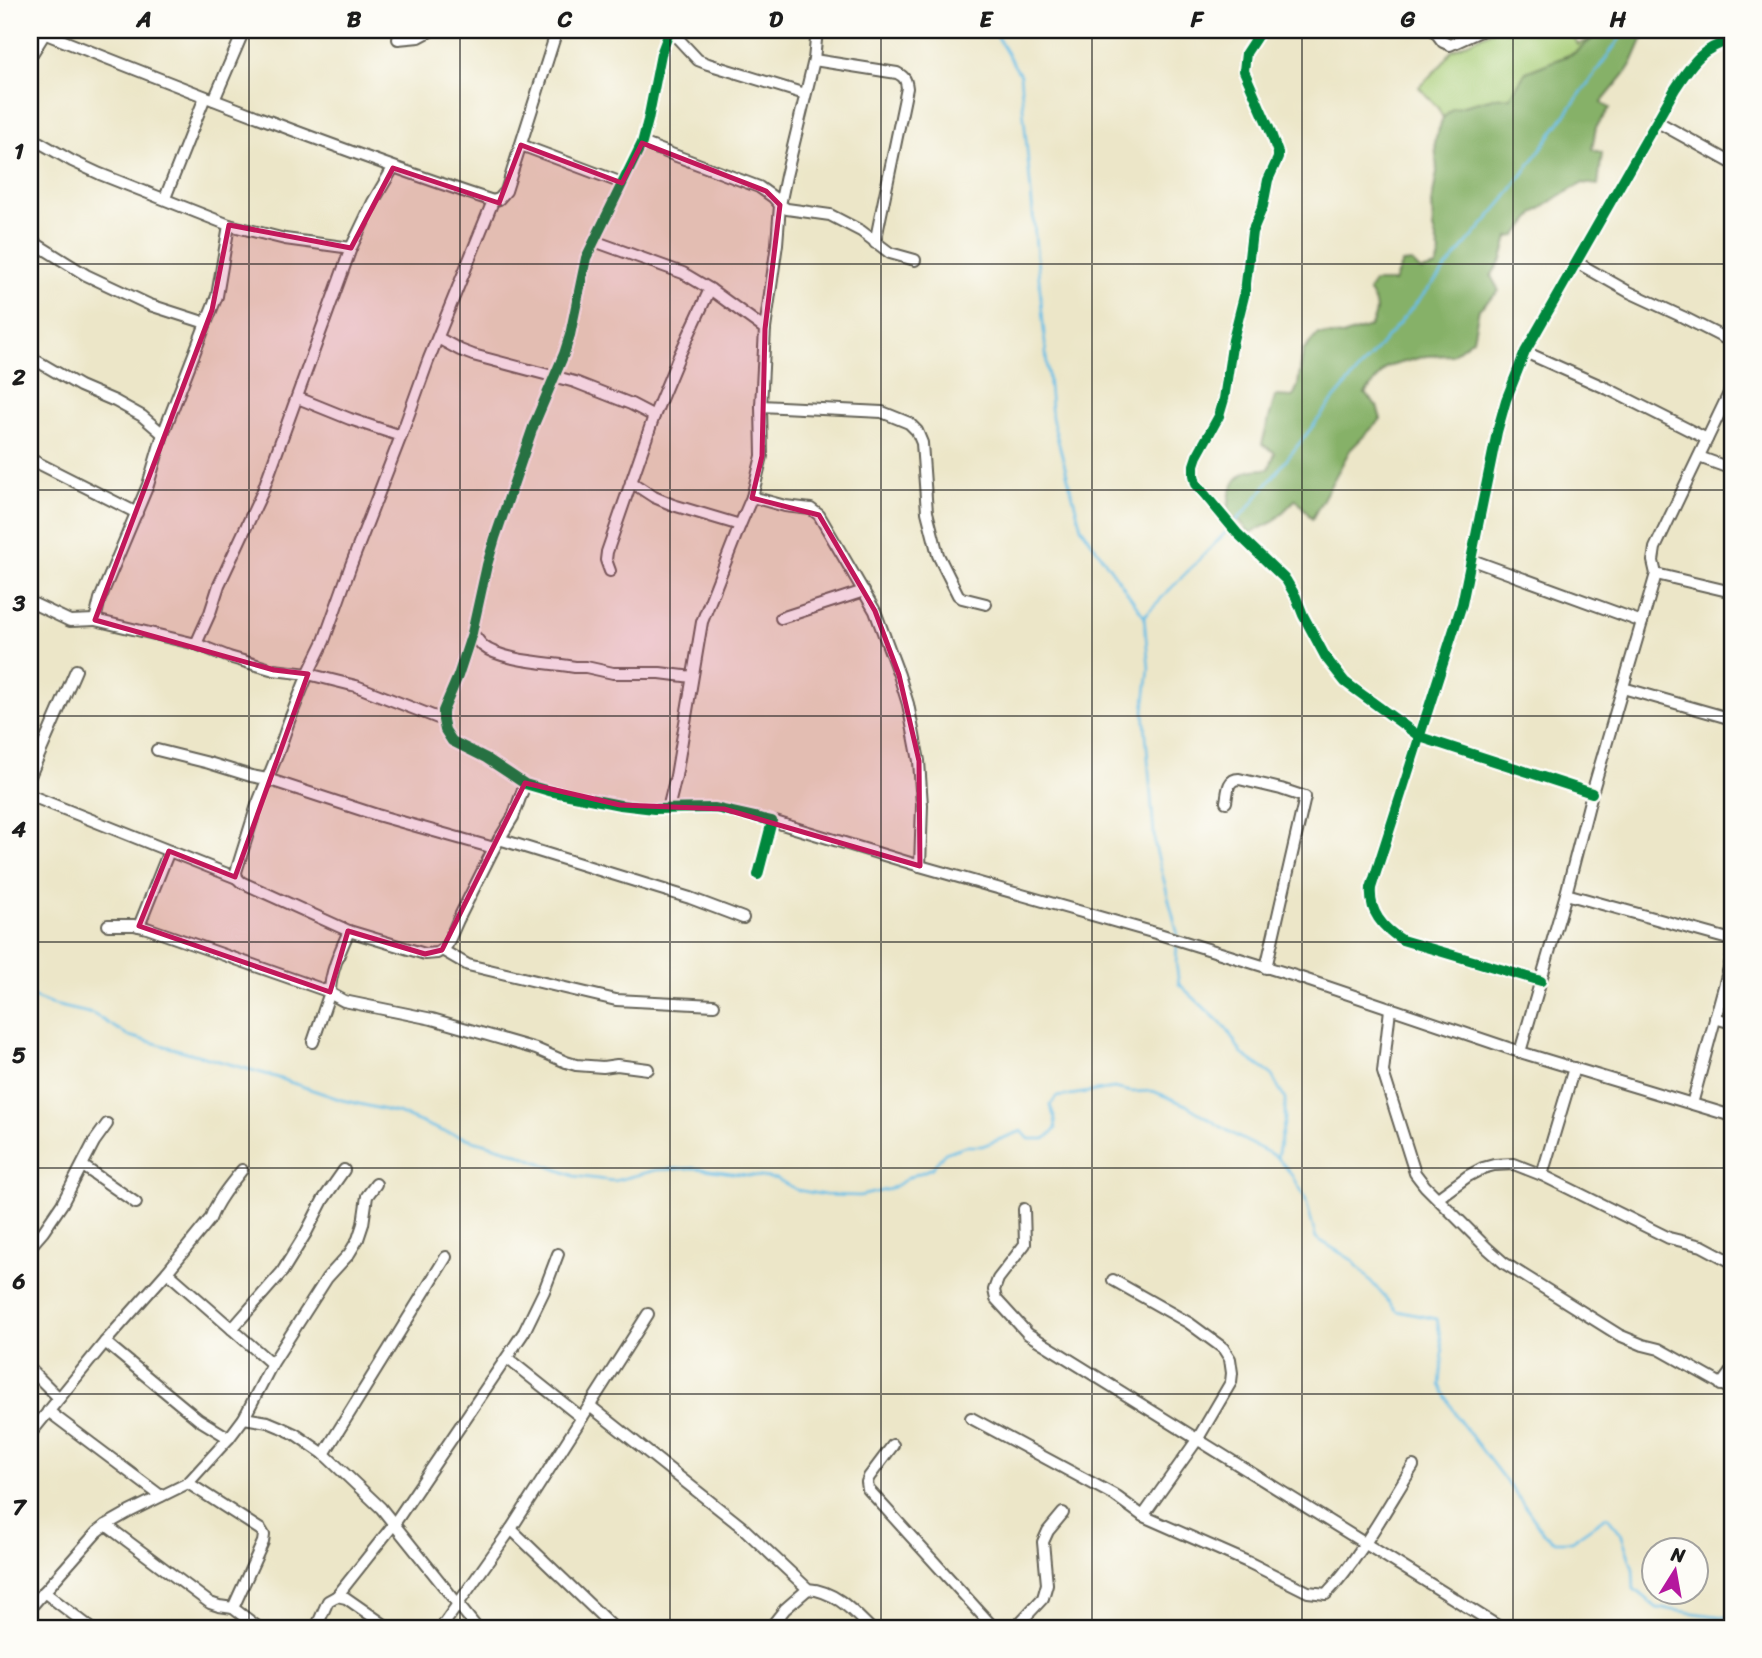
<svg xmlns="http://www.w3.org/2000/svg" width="1762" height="1658" viewBox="0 0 1762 1658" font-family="Sriracha,sans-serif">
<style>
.green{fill:#a8ce78;stroke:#62754a;stroke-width:2}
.forest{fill:#86b168;stroke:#516642;stroke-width:2}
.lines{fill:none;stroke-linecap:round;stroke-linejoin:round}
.stream{stroke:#69bee6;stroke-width:2.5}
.minor-casing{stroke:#656358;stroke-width:14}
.minor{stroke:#fff;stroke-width:10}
.cycleway-casing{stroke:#fdfcf7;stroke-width:15}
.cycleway{stroke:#00873e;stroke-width:10}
.marked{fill:#c2185b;fill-opacity:0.2;stroke:#c2185b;stroke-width:5;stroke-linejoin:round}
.grid{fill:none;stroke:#1c1c1c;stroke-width:2;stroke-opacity:0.55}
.neatline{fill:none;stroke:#1c1c1c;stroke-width:2.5}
.grid-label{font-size:23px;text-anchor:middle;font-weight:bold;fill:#1c1c1c}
</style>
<rect width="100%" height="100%" fill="#fdfcf7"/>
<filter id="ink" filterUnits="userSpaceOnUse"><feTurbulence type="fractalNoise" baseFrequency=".0143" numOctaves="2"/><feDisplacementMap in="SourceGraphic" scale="14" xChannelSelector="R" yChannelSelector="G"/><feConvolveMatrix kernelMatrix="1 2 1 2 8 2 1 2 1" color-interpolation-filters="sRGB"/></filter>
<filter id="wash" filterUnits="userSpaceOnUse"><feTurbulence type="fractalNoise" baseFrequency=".00686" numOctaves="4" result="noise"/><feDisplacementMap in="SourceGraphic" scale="28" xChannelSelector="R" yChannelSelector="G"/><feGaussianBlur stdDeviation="1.57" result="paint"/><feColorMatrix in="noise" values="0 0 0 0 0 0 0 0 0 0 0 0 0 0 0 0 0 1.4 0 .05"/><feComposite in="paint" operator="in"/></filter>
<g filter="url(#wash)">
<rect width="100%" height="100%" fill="#ece6c8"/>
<polygon class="green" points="1493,30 1570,30 1578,45 1596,36 1574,53 1526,72 1510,98 1494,98 1452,109 1443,118 1438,108 1419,87 1443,63 1452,50"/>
<path class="forest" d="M1604,30H1653L1642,40L1632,63L1625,74L1601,103L1610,108L1596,127L1592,149L1602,153L1598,185L1583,183L1561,195L1535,213L1516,236L1508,237L1502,259L1491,276L1499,291L1479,309L1473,339L1452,355L1426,356L1387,367L1365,394L1377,406L1381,419L1350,450L1312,519L1296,499L1273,522L1250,533L1240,521L1229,517C1228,500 1229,480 1246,472C1253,469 1262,469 1269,469L1275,453L1262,444L1275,396L1293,397L1298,385L1303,351L1318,334L1342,336L1370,327C1378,313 1378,304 1368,291L1374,282H1394L1402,263L1412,262L1421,271L1436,267L1440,253L1433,229L1432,201L1437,172L1435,140L1443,118L1452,109L1494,98L1510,97L1526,72L1574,53Z"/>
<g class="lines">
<g class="stream">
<polyline points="993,30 1020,75 1052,418 1081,527 1144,616 1149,669 1144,710 1155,846 1178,935"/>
<polyline points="1234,523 1247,510 1331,403 1505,199 1626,30"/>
<polyline points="1144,616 1230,528"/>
<polyline points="1177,942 1176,963 1179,984 1227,1029 1242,1054 1271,1074 1285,1099 1285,1119 1277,1157 1293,1176 1305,1197 1316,1238 1352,1260 1397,1311 1437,1319 1443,1352 1440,1385 1459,1420 1527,1509 1543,1533 1555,1541 1571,1541 1607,1516 1621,1533 1633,1569 1634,1589 1657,1608 1732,1618"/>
<polyline points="30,996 50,1004 93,1014 129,1036 269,1075 342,1100 398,1113 442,1131 508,1150 574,1176 614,1181 656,1170 695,1168 777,1179 797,1190 825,1195 860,1196 890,1189 910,1177 932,1168 945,1153 965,1146 982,1146 1022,1131 1029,1139 1045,1139 1056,1129 1055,1119 1050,1105 1057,1097 1114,1088 1132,1092 1153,1091 1186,1105 1238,1137 1277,1157"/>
</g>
</g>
</g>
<g filter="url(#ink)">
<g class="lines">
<g class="minor-casing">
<g id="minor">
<path d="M36,30C187,90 338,150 493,201"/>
<polyline points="670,30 661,54 648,120 642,143 586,258 570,335 564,354 533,427 495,538 487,565 472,633 458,676 443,711 443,720 445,730 452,741 486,758 525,784 549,791 620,805 654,809 715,808 772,821 758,875"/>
<polyline points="670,30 698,60 708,64 805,94"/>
<polyline points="817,30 814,60 786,176 780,205 777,244 765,329 761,406 762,456 752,497 785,506 811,509 819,515 875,611 899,675 908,704 919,761 922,805 920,866"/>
<polyline points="1261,30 1246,53 1244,71 1269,128 1278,153 1278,158 1268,180 1263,206 1252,232 1245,292 1233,340 1224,399 1219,416 1197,456 1194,465 1194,475 1196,484 1237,533 1286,580 1296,597 1303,615 1326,658 1345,682 1420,737 1592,793"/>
<polyline points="1434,30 1443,42 1450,45 1483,30"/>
<polyline points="398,39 419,37 432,30"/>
<polyline points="30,57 45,33"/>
<path d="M814,60L897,73C905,77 906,80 907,88L875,243"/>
<polyline points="214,100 244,30"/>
<polyline points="1656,121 1732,163"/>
<polyline points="30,137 72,161 100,174 229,225 285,239 351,248"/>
<polyline points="642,143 759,187 773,197 780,205 787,209 830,215 861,231 890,253 915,260"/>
<polyline points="521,145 622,183"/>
<polyline points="165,198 205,97"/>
<polyline points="30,240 86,275 150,305 206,323 217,296 229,225"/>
<polyline points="594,241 683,273 710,289 765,329"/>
<polyline points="1576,262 1629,292 1683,317 1732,342"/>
<polyline points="206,323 163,434 148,485 100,599 95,620 196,644 229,657 274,670 308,674 356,686 443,720"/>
<polyline points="438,338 460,350 473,355 575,382 631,404 654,416 607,552 606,560 610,571"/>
<polyline points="1525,352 1608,389 1707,439"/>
<polyline points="30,357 80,386 115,401 142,416 163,434"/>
<polyline points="298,398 350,419 401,436"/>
<polyline points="761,406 882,412 909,423 917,431 922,443 927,512 938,555 958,595 962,598 986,604"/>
<polyline points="654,416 679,356 710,289"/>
<polyline points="1699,457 1732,469"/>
<polyline points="30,459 137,513"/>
<polyline points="631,482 654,497 673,505 740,525"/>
<polyline points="1472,560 1642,622"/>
<polyline points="1656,574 1732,592"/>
<polyline points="30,602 70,621 95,620"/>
<polyline points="781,618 864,591"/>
<path d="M472,633C476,637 479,642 483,646C501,661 552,663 575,667H586L613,673H660L692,677"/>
<polyline points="196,644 210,613 219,585 262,493 351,248 373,202 393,168"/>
<polyline points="1623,688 1732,719"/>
<polyline points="157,750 209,763 251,776 267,779 377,815 494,848"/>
<polyline points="30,776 76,670"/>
<path d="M525,784L513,817L494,848L458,920L447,945L442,950L437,953L425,954L349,931C341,949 330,972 330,992L333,995L344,1001L432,1019L536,1049L566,1062L576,1065L603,1067L617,1065L648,1069"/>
<polyline points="34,797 237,878"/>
<path d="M1226,802C1228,792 1227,779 1239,779L1281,789L1305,797L1266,968"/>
<polyline points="668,809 676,776 702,622 740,525 752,497"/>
<polyline points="772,821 920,866 1159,934 1295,976 1520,1052 1732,1116"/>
<polyline points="499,839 690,898 743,918"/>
<polyline points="1566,894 1732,940"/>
<polyline points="108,925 134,925 147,928 330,992 313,1042"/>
<polyline points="139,926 169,851"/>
<polyline points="349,931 241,882 237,878 236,872 257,805 278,753 289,721 308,674 324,641 351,565 401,436 428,361 493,201 499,199 506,191 557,30"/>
<polyline points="442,950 468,965 616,1000 714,1005"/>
<path d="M1541,981L1402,940C1382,927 1369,912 1371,888L1462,604L1497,432L1506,400L1525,352L1675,89C1692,63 1701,48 1732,40"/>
<polyline points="1390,1009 1383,1072 1415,1173 1425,1186 1487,1248 1504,1263 1619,1335 1643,1345 1659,1349 1732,1390"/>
<polyline points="1715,1018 1732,1023"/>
<polyline points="1520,1052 1566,894 1592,793 1656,574 1653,561 1655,548 1732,387"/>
<polyline points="1692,1104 1732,957"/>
<polyline points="83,1166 136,1203"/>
<polyline points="1542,1175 1574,1068"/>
<polyline points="1438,1198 1468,1176 1483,1168 1494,1165 1514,1164 1542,1175 1669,1238 1702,1246 1732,1262"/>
<polyline points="1024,1209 1025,1244 998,1279 994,1290 996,1299 1028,1334 1501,1628"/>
<polyline points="30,1247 43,1232 62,1204 94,1142 107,1124"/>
<polyline points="167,1272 272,1364"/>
<polyline points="232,1329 282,1272 306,1233 323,1200 344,1170"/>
<polyline points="105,1342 198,1419 229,1438"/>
<polyline points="507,1358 582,1418"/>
<polyline points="30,1369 59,1398"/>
<polyline points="1721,1385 1732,1370"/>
<path d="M590,1406L742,1527L808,1589C835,1591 852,1610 870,1628"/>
<polyline points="48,1411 161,1496"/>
<polyline points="244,1418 268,1422 280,1427 295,1434 324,1454 381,1508 477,1628"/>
<polyline points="971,1418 1114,1495 1143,1516 1197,1440 1231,1382 1232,1373 1230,1359 1223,1348 1189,1323 1113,1280"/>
<path d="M30,1434L105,1342L167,1272L210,1219C217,1200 230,1185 242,1170"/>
<polyline points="893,1445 869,1477 867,1482 868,1489 994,1628"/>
<polyline points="324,1454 446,1257"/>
<path d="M1143,1516L1250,1563L1308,1592L1326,1594C1360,1558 1387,1507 1413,1466"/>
<polyline points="106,1525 210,1603 219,1606 233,1608 263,1542 264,1535 261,1530 188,1483"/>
<polyline points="511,1529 614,1628"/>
<polyline points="44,1592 91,1628"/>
<polyline points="337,1596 346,1598 389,1628"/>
<polyline points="30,1608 97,1532 106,1525 129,1512 188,1483 229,1438 244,1418 272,1364 327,1278 349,1254 358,1239 363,1224 367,1196 376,1184"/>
<polyline points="233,1608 259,1628"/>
<polyline points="316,1628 328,1601 337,1596 394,1524 524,1332 544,1291 558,1254"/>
<polyline points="441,1628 511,1529 648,1314"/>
<polyline points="770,1628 785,1609 808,1589"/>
<polyline points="1015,1628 1043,1598 1047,1584 1043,1542 1048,1531 1063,1513"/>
</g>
</g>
<use href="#minor" class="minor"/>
<g class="cycleway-casing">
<g id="cycleway">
<polyline points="670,30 661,54 648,120 642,143 586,258 570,335 564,354 533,427 495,538 487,565 472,633 458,676 443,711 443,720 445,730 452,741 486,758 525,784 549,791 620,805 654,809 715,808 772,821 758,875"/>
<polyline points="1261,30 1246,53 1244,71 1269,128 1278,153 1278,158 1268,180 1263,206 1252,232 1245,292 1233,340 1224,399 1219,416 1197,456 1194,465 1194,475 1196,484 1237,533 1286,580 1296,597 1303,615 1326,658 1345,682 1420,737 1592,793"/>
<path d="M1541,981L1402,940C1382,927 1369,912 1371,888L1462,604L1497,432L1506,400L1525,352L1675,89C1692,63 1701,48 1732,40"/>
</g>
</g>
<use href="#cycleway" class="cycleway"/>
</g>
</g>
<path class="marked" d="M642,143L766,191L780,205L765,329L762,456L752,498L819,515L875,611L899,675L919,761L920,866L724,809L620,805L525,783L442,950L425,954L348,931L330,992L139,926L169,851L235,877L308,674L274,670L95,620L212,310L229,225L351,248L393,168L499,203L521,145L622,183Z"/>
<path class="grid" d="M249,30V1628M460,30V1628M670,30V1628M881,30V1628M1092,30V1628M1302,30V1628M1513,30V1628M30,264H1732M30,490H1732M30,716H1732M30,942H1732M30,1168H1732M30,1394H1732"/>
<rect width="1762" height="1658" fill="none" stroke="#fdfcf7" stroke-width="77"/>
<g transform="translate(1675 1571) rotate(11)"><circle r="33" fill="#fdfcf7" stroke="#a3a29f" stroke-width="2"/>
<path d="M0-5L12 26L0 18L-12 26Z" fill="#b5179e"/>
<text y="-10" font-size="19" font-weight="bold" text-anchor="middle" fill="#1c1c1c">N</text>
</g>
<rect x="38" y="38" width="1686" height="1582" class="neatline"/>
<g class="grid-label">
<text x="144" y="27">A</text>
<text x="354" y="27">B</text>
<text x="565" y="27">C</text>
<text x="776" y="27">D</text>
<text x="986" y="27">E</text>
<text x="1197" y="27">F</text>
<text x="1408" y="27">G</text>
<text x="1618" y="27">H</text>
<text x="19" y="159">1</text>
<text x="19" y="385">2</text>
<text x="19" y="611">3</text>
<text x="19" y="837">4</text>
<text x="19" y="1063">5</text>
<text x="19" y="1289">6</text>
<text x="19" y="1515">7</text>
</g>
</svg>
